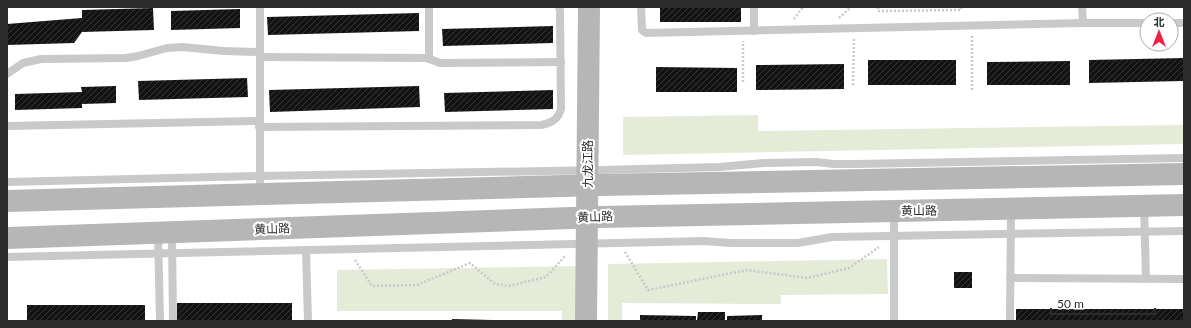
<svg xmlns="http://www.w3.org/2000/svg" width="1191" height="328" viewBox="0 0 1191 328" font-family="Lato,'Noto Sans SC',sans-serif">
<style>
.green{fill:#e4ebd7}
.building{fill:url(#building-hatch)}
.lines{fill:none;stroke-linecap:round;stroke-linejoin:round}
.path{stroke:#c9c9c9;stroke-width:2.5;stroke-dasharray:2 2;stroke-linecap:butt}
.lane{stroke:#c9c9c9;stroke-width:8}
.secondary{stroke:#b6b6b6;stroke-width:22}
.labels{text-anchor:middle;stroke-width:4;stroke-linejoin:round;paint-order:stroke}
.street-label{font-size:12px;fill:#2c2c2c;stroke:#fff}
</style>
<defs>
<pattern id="building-hatch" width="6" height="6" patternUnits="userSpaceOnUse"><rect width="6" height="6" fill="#131313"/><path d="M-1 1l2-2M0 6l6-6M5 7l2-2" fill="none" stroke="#363636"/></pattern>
</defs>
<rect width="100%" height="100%" fill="#fff"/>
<g class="green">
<polygon points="758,115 758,131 1184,125 1184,144 623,155 623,117"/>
<polygon points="887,259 888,294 781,295 781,304 622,303 622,321 608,321 608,264"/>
<polygon points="578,266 578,321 562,321 562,311 337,311 337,270"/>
</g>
<g class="building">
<rect x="660" y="7" width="81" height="15"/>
<polygon points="153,8 154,30 82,32 74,43 7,45 7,24 82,18 82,10"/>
<polygon points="240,9 240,28 171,30 171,11"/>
<polygon points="419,13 419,31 268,35 267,17"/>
<polygon points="553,26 553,43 443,46 442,29"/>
<polygon points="1184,58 1184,81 1089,83 1089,60"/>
<rect x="868" y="60" width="88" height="25"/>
<polygon points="1070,61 1070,85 987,85 987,62"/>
<polygon points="844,64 844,89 756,90 756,65"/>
<polygon points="656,67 737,68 737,92 656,92"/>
<polygon points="247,78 248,97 139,100 138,81"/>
<polygon points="116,86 116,103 82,104 82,108 15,110 15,94 82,92 81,87"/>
<polygon points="419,86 420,107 270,112 269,90"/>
<polygon points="553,90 553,109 445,112 444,93"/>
<rect x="954" y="272" width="18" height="16"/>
<rect x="177" y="303" width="115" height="18"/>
<rect x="27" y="305" width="118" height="16"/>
<rect x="1016" y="309" width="168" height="12"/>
<polygon points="698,312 725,312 725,321 697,321"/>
<polygon points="640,315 696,316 696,321 640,321"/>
<polygon points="762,315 762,321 727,321 727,316"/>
<polygon points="452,319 492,320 492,321 452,321"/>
</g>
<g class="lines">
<g class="path">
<polyline points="878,7 878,11 961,10 961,7"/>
<polyline points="839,18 851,7"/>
<polyline points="794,19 803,7"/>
<polyline points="743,82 743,41"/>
<polyline points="853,85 854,39"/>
<polyline points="972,90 972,35"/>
<polyline points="625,252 648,290 747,270 807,278 849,268 879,247"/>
<polyline points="355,260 372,286 417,285 470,263 495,284 509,286 546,277 566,255"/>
</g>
<g class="lane">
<polyline points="429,7 429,59"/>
<polyline points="641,7 642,30 646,33 1083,23 1147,23"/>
<polyline points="754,7 754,31"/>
<polyline points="1082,7 1083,23"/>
<polyline points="1171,23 1184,23"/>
<polyline points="260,57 427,58 440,63 561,62"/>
<polyline points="7,74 23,63 41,59 126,58 138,56 167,48 182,47 224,51 260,52"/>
<polyline points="7,126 259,121"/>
<path d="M259,127L541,125C551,123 558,120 561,109L560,11L559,7"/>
<polyline points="7,182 260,176 601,170 719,167 764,163 816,162 834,164 855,164 1184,158"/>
<polyline points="260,194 260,7"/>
<polyline points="1144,206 1146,279"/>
<polyline points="894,212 894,321"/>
<polyline points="158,234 160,321"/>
<polyline points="172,234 173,321"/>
<polyline points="306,250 308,321"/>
<polyline points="7,257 704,241 730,243 798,243 832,237 1184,231"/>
<polyline points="1010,278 1184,279"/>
<polyline points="1010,321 1011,210"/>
</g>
<g class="secondary">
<polyline points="7,201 600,185 1184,174"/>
<polyline points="7,238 600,217 1184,205"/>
<polyline points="586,321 589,7"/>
</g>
</g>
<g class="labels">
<g class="street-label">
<text transform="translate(588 164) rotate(-90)" y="4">九龙江路</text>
<text transform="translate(919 211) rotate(-1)" y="4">黄山路</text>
<text transform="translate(595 217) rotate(-2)" y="4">黄山路</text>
<text transform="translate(272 229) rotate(-2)" y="4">黄山路</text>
</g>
</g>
<rect width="1191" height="328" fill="none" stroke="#2c2c2c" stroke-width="16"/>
<g transform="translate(1159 32)"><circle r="19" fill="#ffffff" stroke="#ababab"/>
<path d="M0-3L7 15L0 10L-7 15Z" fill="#f11f41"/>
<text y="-6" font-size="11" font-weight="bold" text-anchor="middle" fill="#2c2c2c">北</text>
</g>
<path d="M1051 308v6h104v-6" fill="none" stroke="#2c2c2c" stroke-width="2"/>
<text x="1057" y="308" font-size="12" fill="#2c2c2c" stroke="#ffffff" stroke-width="3" paint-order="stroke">50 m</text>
</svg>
